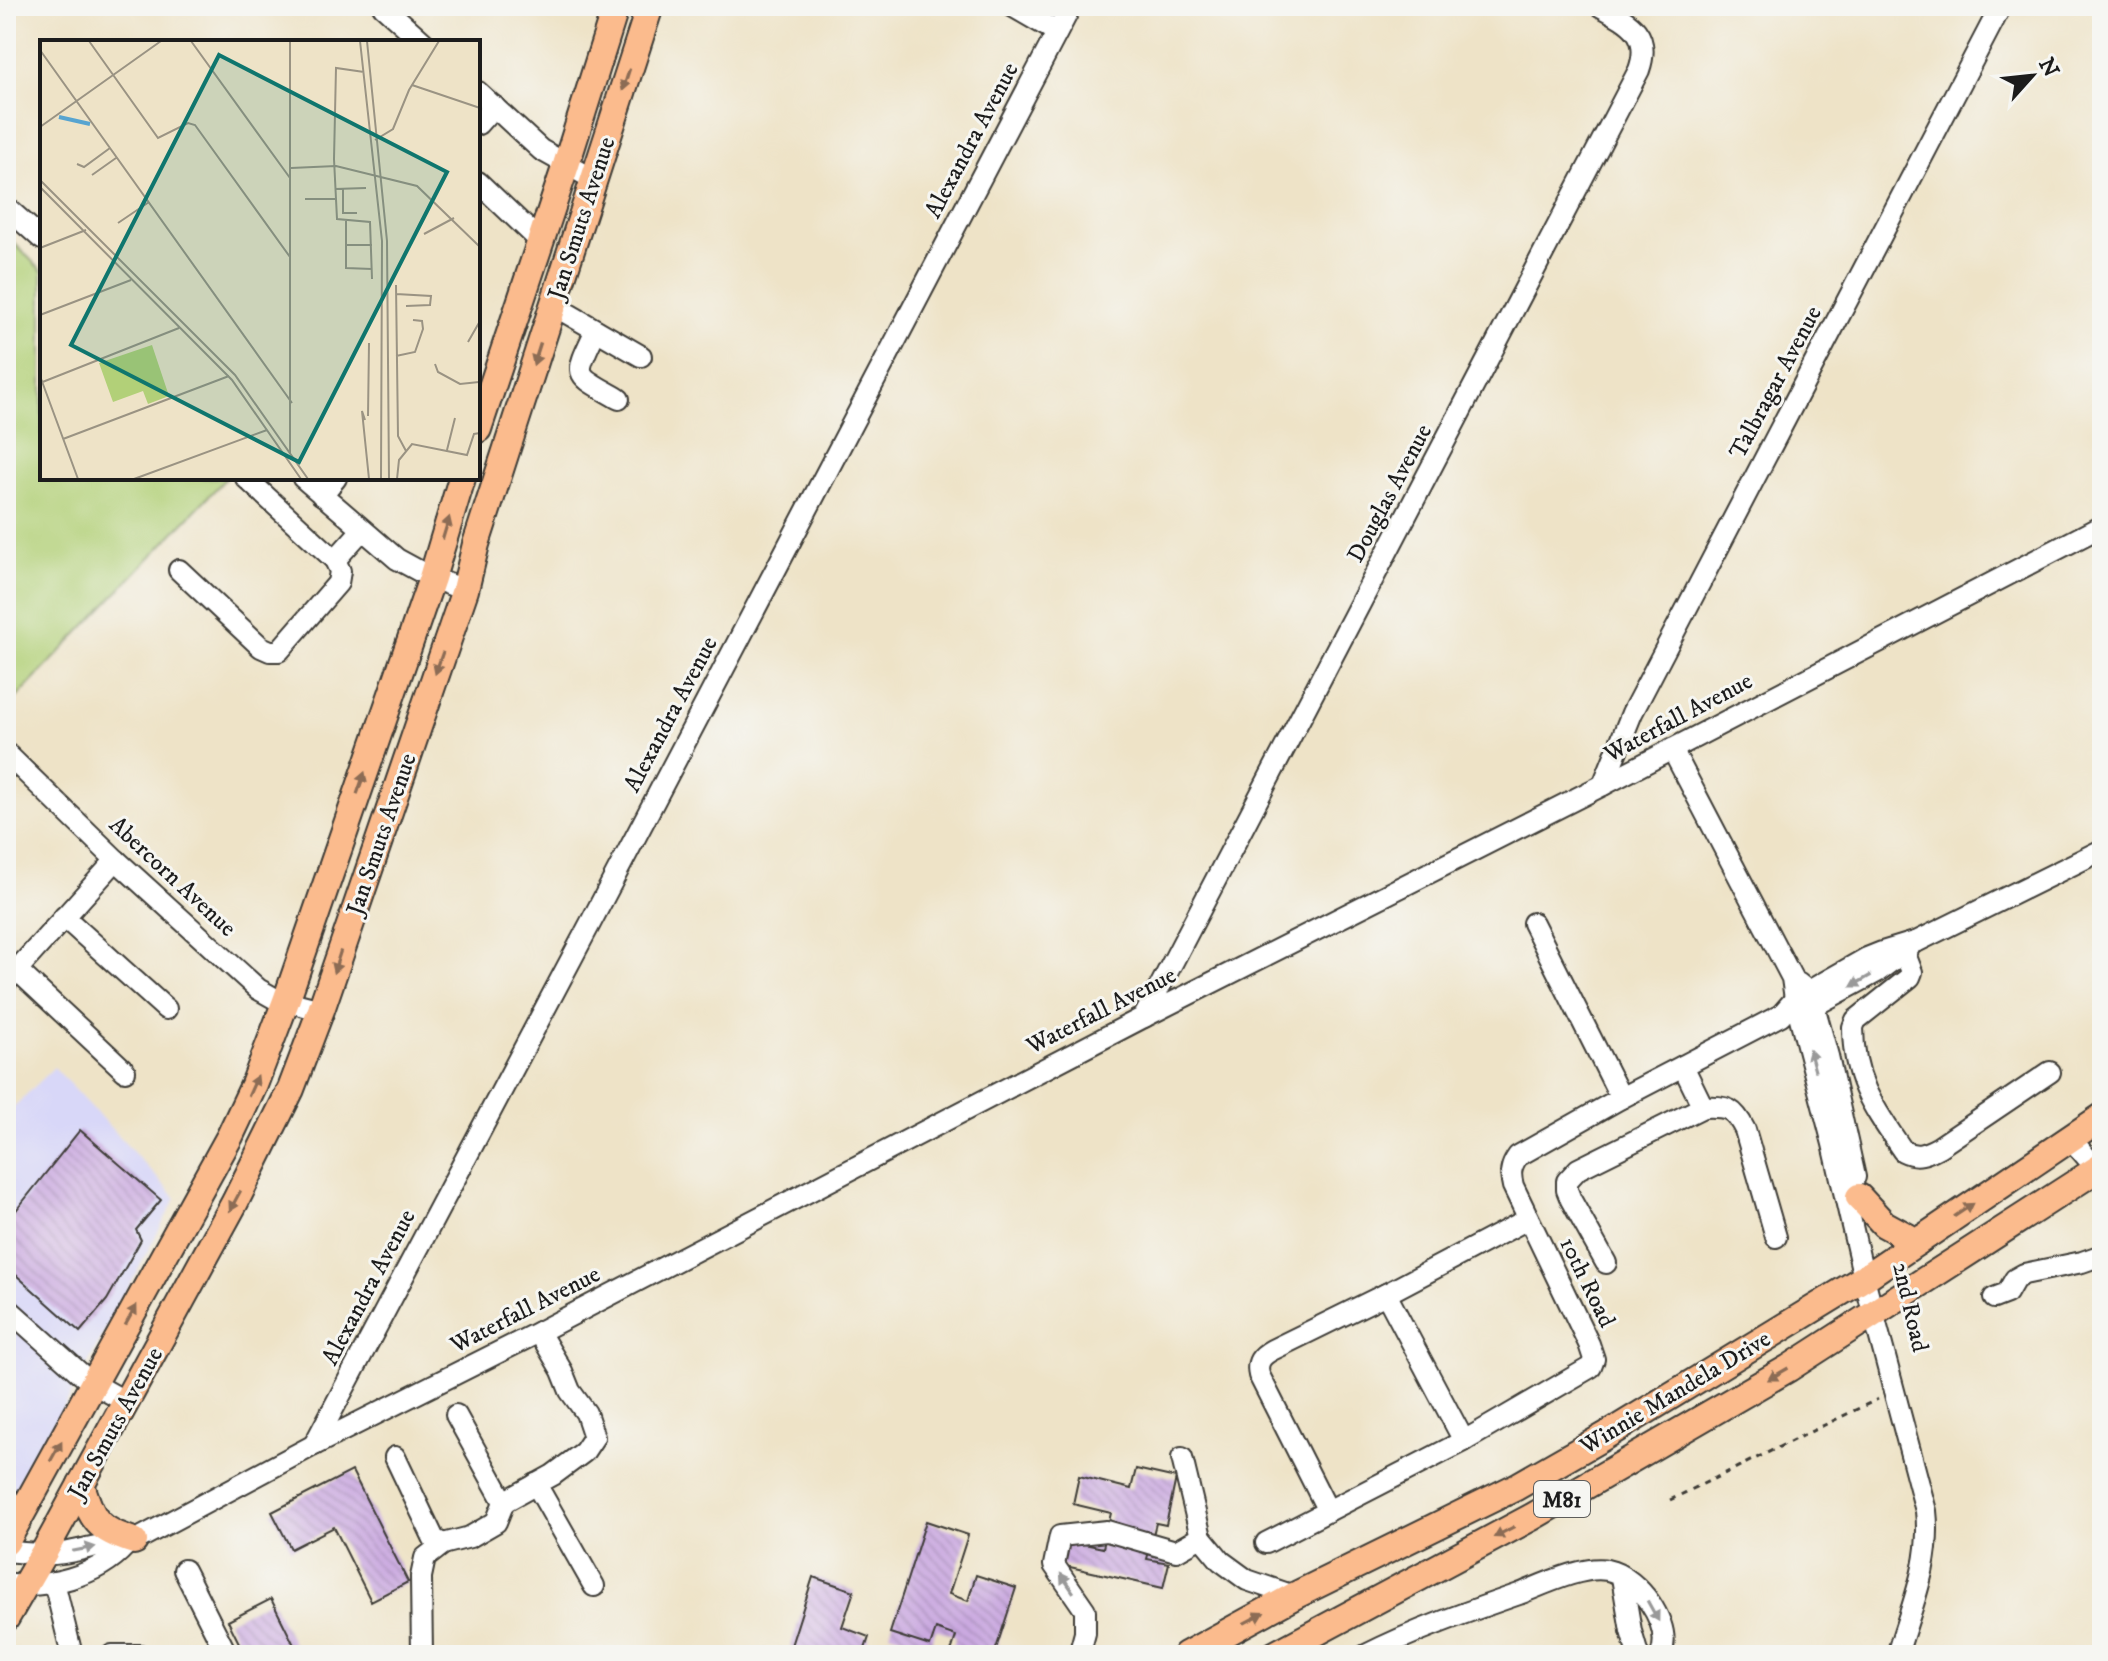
<svg xmlns="http://www.w3.org/2000/svg" width="2108" height="1661" viewBox="0 0 2108 1661" font-family="'IM FELL DW Pica',serif">
<style>
.built{fill:#d8d7f8}
.park{fill:#b2d078;stroke:#67764a;stroke-width:2}
.building{fill:url(#building-back-hatch)}
.lines{fill:none;stroke-linecap:round;stroke-linejoin:round}
.minor-casing{stroke:#3c3a36;stroke-width:24}
.major-casing{stroke:#3c3a36;stroke-width:30}
.path{stroke:#3c3a36;stroke-width:3;stroke-dasharray:6 6;stroke-linecap:butt}
.minor{stroke:#fff;stroke-width:20}
.major{stroke:#fbbb8d;stroke-width:26}
.oneway{fill:#8c6c54}
.oneway2{fill:#999}
.labels{text-anchor:middle;stroke-width:6;stroke-linejoin:round;paint-order:stroke}
.shield{fill:#f6f6f2;stroke:#5d5d5c;stroke-width:2}
.shield-label{font-size:22px;font-weight:bold;fill:#1c1c1c}
.street-label{font-size:24px;fill:#1c1c1c;stroke:#f6f6f2}
.inset-river{fill:none;stroke:#57a4d0;stroke-width:4}
.inset-road{fill:none;stroke:#9a9383;stroke-width:2}
.view{fill:#0f766e;fill-opacity:0.15;stroke:#0f766e;stroke-width:4}
.inset-edge{fill:none;stroke:#1c1c1c;stroke-width:4}
</style>
<defs>
<pattern id="building-back-hatch" width="6" height="6" patternUnits="userSpaceOnUse" patternTransform="scale(2)"><rect width="6" height="6" fill="#caa9e0"/><path d="M-1 5l2 2M0 0l6 6M5-1l2 2" fill="none" stroke="#ad91c0"/></pattern>
</defs>
<rect width="100%" height="100%" fill="#f6f6f2"/>
<filter id="ink" filterUnits="userSpaceOnUse"><feTurbulence type="fractalNoise" baseFrequency=".0125" numOctaves="2"/><feDisplacementMap in="SourceGraphic" scale="16" xChannelSelector="R" yChannelSelector="G"/><feConvolveMatrix kernelMatrix="1 2 1 2 8 2 1 2 1" color-interpolation-filters="sRGB"/></filter>
<filter id="wash" filterUnits="userSpaceOnUse"><feTurbulence type="fractalNoise" baseFrequency=".006" numOctaves="4" result="noise"/><feDisplacementMap in="SourceGraphic" scale="32" xChannelSelector="R" yChannelSelector="G"/><feGaussianBlur stdDeviation="1.8" result="paint"/><feColorMatrix in="noise" values="0 0 0 0 0 0 0 0 0 0 0 0 0 0 0 0 0 1.4 0 .05"/><feComposite in="paint" operator="in"/></filter>
<g filter="url(#wash)">
<rect width="100%" height="100%" fill="#eee3c7"/>
<polygon class="built" points="54,1067 176,1198 77,1384 6,1511 6,1115"/>
<polygon class="park" points="6,235 42,271 42,478 226,478 6,709"/>
<g id="blocks">
<g class="building">
<polygon points="80,1130 161,1200 136,1230 141,1240 107,1300 80,1332 6,1266 6,1223"/>
<polygon points="1136,1469 1176,1478 1166,1525 1156,1523 1147,1559 1169,1563 1163,1588 1061,1565 1066,1540 1103,1548 1111,1513 1073,1504 1079,1476 1131,1489"/>
<polygon points="352,1471 408,1582 371,1601 334,1527 291,1549 272,1512"/>
<polygon points="926,1521 968,1535 949,1594 968,1601 976,1575 1016,1588 994,1655 950,1655 956,1636 936,1629 930,1646 890,1633"/>
<polygon points="813,1577 854,1591 842,1627 869,1637 863,1655 788,1655"/>
<polygon points="271,1599 299,1655 245,1655 228,1621"/>
</g>
</g>
</g>
<g filter="url(#ink)">
<use href="#blocks" fill-opacity="0" stroke="#3c3a36" stroke-width="2"/>
<g class="lines">
<g class="minor-casing">
<g id="minor">
<polyline points="383,6 423,42"/>
<polyline points="1012,6 1057,32"/>
<polyline points="478,92 541,150 593,179"/>
<polyline points="478,124 494,106"/>
<polyline points="478,182 540,241"/>
<polyline points="6,207 42,239"/>
<polyline points="553,305 641,356"/>
<path d="M596,330C573,379 573,372 619,399"/>
<polyline points="246,478 335,560 362,530"/>
<polyline points="303,478 397,559 432,578 465,590"/>
<polyline points="322,495 336,478"/>
<polyline points="179,570 261,647 270,651 279,651 338,583 340,571 335,560"/>
<path d="M1672,749L1792,978L1795,999L1833,1144L1864,1278L1926,1511C1932,1562 1911,1607 1897,1655"/>
<polyline points="6,753 116,860 258,989 274,998 321,1010"/>
<polyline points="1603,785 1632,713 2001,6"/>
<polyline points="64,917 166,1009"/>
<polyline points="1533,923 1621,1098"/>
<path d="M1904,951L1912,972L1910,977L1856,1020L1853,1027C1853,1081 1874,1108 1903,1151C1917,1158 1926,1154 1939,1147L2050,1072"/>
<polyline points="17,970 125,1071"/>
<polyline points="6,982 116,860"/>
<polyline points="1798,983 1808,991 1814,1006 1828,1056 1855,1177"/>
<polyline points="1803,1012 1877,972 1909,948"/>
<path d="M1144,1017L1639,70C1652,33 1629,22 1600,6"/>
<path d="M1683,1066L1703,1107C1728,1106 1734,1108 1745,1130L1776,1237"/>
<polyline points="2070,1138 2102,1175"/>
<polyline points="1606,1263 1571,1200 1567,1190 1567,1181 1578,1169 1703,1107"/>
<polyline points="1386,1294 1464,1441"/>
<polyline points="1994,1298 2007,1293 2015,1279 2024,1274 2082,1262 2102,1255"/>
<polyline points="6,1307 81,1374 94,1384 126,1402"/>
<polyline points="456,1415 504,1502"/>
<polyline points="314,1445 592,920 1071,6"/>
<polyline points="395,1457 434,1539 443,1544 470,1537 496,1522 504,1502 553,1475 584,1452 594,1437 586,1413 570,1391 562,1371 539,1332"/>
<polyline points="1182,1458 1201,1537"/>
<polyline points="536,1484 594,1586"/>
<polyline points="6,1495 19,1518"/>
<path d="M1328,1511L1259,1375C1256,1362 1261,1356 1272,1350L1386,1294L1528,1219"/>
<path d="M1266,1543L1464,1441L1591,1367L1594,1359L1589,1344L1513,1186C1510,1174 1510,1167 1518,1156L1621,1098L1781,1015L1795,999L1867,958L1882,952L1918,941L2102,850"/>
<path d="M6,1551C25,1553 44,1556 63,1553C84,1550 105,1541 125,1546"/>
<polyline points="184,1570 227,1655"/>
<polyline points="1622,1577 1631,1631 1638,1655"/>
<polyline points="54,1582 72,1655"/>
<path d="M6,1583C45,1590 98,1576 125,1546L314,1445L539,1332L1144,1017L1603,785L2102,526"/>
<polyline points="112,1655 140,1655"/>
<polyline points="422,1655 421,1577 425,1558 443,1544"/>
<polyline points="1079,1655 1085,1633 1085,1610 1054,1565 1060,1536 1107,1531 1176,1551 1201,1537 1221,1561 1247,1580 1294,1596"/>
<path d="M1366,1655C1415,1630 1467,1612 1519,1594C1542,1585 1584,1565 1607,1570C1624,1573 1641,1590 1650,1603C1660,1618 1668,1637 1661,1655"/>
</g>
</g>
<g class="major-casing">
<g id="major">
<polyline points="478,429 566,165 616,6"/>
<polyline points="1859,1197 1884,1224 1917,1242"/>
<path d="M81,1484C92,1521 97,1529 134,1541"/>
<polyline points="6,1542 230,1136 254,1085 286,1001 432,578 462,478"/>
<polyline points="6,1618 43,1554 235,1202 291,1089 321,1010 465,590 476,544 650,6"/>
<polyline points="1186,1655 1294,1596 1516,1487 1605,1436 1864,1278 2102,1117"/>
<polyline points="1274,1655 1532,1517 1789,1368 2102,1166"/>
</g>
</g>
<polyline class="path" points="1670,1500 1878,1399"/>
<use href="#minor" class="minor"/>
<use href="#major" class="major"/>
</g>
<defs><path id="oneway-solid" d="M-6-.8H1V-3.2L6.5 0L1 3.2V.8H-6Z" transform="scale(2)"/></defs>
<g class="oneway">
<use href="#oneway-solid" transform="translate(626 80) rotate(108)"/>
<use href="#oneway-solid" transform="translate(537 354) rotate(108)"/>
<use href="#oneway-solid" transform="translate(446 528) rotate(-73)"/>
<use href="#oneway-solid" transform="translate(439 663) rotate(109)"/>
<use href="#oneway-solid" transform="translate(361 783) rotate(-71)"/>
<use href="#oneway-solid" transform="translate(337 962) rotate(108)"/>
<use href="#oneway-solid" transform="translate(253 1086) rotate(-66)"/>
<use href="#oneway-solid" transform="translate(235 1201) rotate(118)"/>
<use href="#oneway-solid" transform="translate(1964 1210) rotate(-34)"/>
<use href="#oneway-solid" transform="translate(131 1315) rotate(-61)"/>
<use href="#oneway-solid" transform="translate(1778 1374) rotate(150)"/>
<use href="#oneway-solid" transform="translate(56 1451) rotate(-61)"/>
<use href="#oneway-solid" transform="translate(1504 1532) rotate(152)"/>
<use href="#oneway-solid" transform="translate(1254 1618) rotate(-28)"/>
</g>
<g class="oneway2">
<use href="#oneway-solid" transform="translate(1861 981) rotate(150)"/>
<use href="#oneway-solid" transform="translate(1812 1060) rotate(-105)"/>
<use href="#oneway-solid" transform="translate(84 1549) rotate(-11)"/>
<use href="#oneway-solid" transform="translate(1067 1583) rotate(-124)"/>
<use href="#oneway-solid" transform="translate(1653 1611) rotate(61)"/>
</g>
</g>
<g class="labels">
<rect class="shield" x="1534" y="1481" width="56" height="36" rx="6"/>
<g class="shield-label">
<text x="1562" y="1507">M81</text>
</g>
<g class="street-label">
<text transform="translate(971 140) rotate(-62)" y="8">Alexandra Avenue</text>
<text transform="translate(581 218) rotate(-72)" y="8">Jan Smuts Avenue</text>
<text transform="translate(1775 382) rotate(-62)" y="8">Talbragar Avenue</text>
<text transform="translate(1389 493) rotate(-62)" y="8">Douglas Avenue</text>
<text transform="translate(670 714) rotate(-62)" y="8">Alexandra Avenue</text>
<text transform="translate(1678 717) rotate(-28)" y="8">Waterfall Avenue</text>
<text transform="translate(381 834) rotate(-71)" y="8">Jan Smuts Avenue</text>
<text transform="translate(173 876) rotate(43)" y="8">Abercorn Avenue</text>
<text transform="translate(1101 1010) rotate(-27)" y="8">Waterfall Avenue</text>
<text transform="translate(1588 1282) rotate(64)" y="8">10th Road</text>
<text transform="translate(368 1287) rotate(-62)" y="8">Alexandra Avenue</text>
<text transform="translate(1911 1307) rotate(77)" y="8">2nd Road</text>
<text transform="translate(525 1309) rotate(-27)" y="8">Waterfall Avenue</text>
<text transform="translate(1675 1392) rotate(-31)" y="8">Winnie Mandela Drive</text>
<text transform="translate(115 1423) rotate(-61)" y="8">Jan Smuts Avenue</text>
</g>
</g>
<g transform="translate(40 40)">
<rect width="440" height="440" fill="#eee3c7"/>
<path d="M112,305L129,356L108,364L103,351L73,362L59,323Z" fill="#b2d078"/>
<path class="inset-river" d="M19,77L50,84"/>
<path class="inset-road" d="M49,1L118,98L148,83L155,85L250,217M151,1L250,138M250,1V414M320,1L342,201L341,439M327,1L347,201L349,439M0,10L252,363M324,32L296,28L294,119L297,179L330,182L332,239M372,45L440,68M0,87L121,1M335,100L353,89L369,50L399,1M37,124L44,127L70,108M251,128L296,126L377,146L440,207M52,135L76,118M0,140L195,335L268,439M0,147L192,340L261,439M295,149L326,148M303,149V173H317M265,159H296M306,181V228L332,229M78,183L109,162M384,194L414,178M306,205H332M0,208L46,190M356,245L358,396L366,411M356,254L391,256L390,265L366,266M0,275L91,240M428,302L440,281M356,316L375,312L383,289L382,281L373,280M395,324L398,332L420,344L439,342M0,336L38,439M0,343L139,288M328,376L329,303M325,380L322,371L329,439M23,399L189,336M407,410L415,378M94,439L227,390M357,439L359,420L372,404L427,415L434,394L440,393"/>
<path class="view" d="M179,15L407,132L259,422L31,305Z"/>
<rect width="440" height="440" class="inset-edge"/>
</g>
<rect width="2108" height="1661" fill="none" stroke="#f6f6f2" stroke-width="32"/>
<g transform="translate(2032 76) rotate(63)" stroke="#f6f6f2" stroke-width="6" paint-order="stroke">
<path d="M0-6L14 30L0 20L-14 30Z" fill="#1c1c1c"/>
<text y="-12" font-size="22" font-weight="bold" text-anchor="middle" fill="#1c1c1c">N</text>
</g>
</svg>
